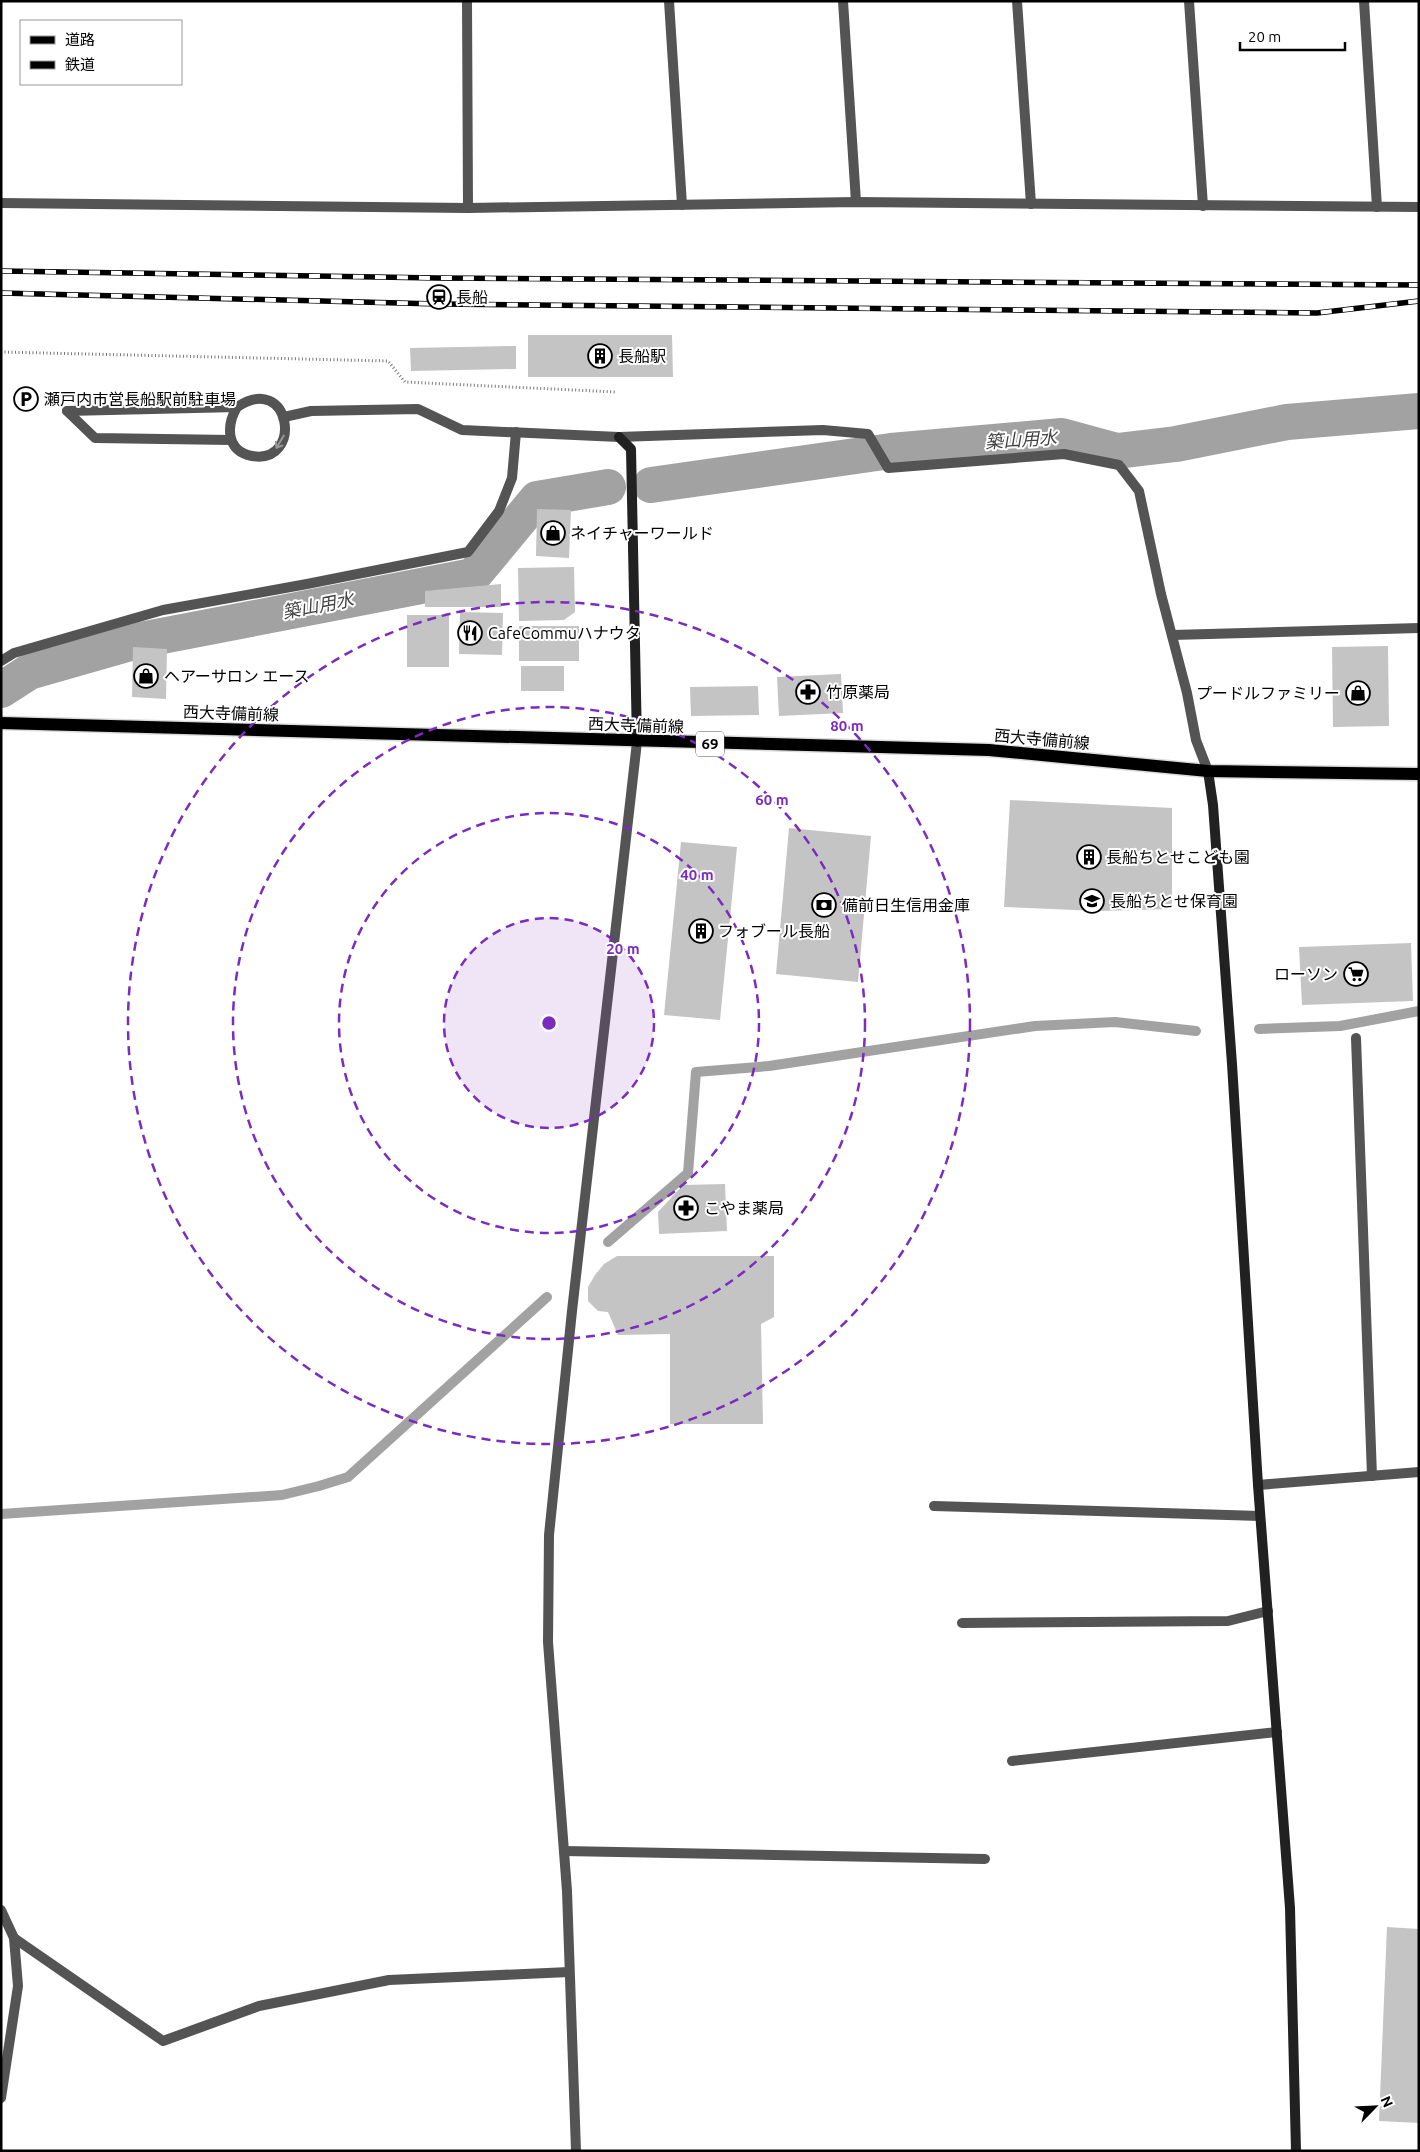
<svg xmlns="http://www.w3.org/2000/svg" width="1420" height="2152" viewBox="0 0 1420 2152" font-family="Ubuntu,'Noto Sans JP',sans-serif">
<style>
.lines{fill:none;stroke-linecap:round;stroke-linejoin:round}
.stream{stroke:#a2a2a2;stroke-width:10}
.canal{stroke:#a2a2a2;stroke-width:36}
.building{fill:#c4c4c4}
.primary-casing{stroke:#dbdbdb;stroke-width:15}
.path{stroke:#767676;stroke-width:3;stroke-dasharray:1 2.5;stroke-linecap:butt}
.lane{stroke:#545454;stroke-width:10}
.street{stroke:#545454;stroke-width:10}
.secondary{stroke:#212121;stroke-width:10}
.primary{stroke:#000;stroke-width:12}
.rail-casing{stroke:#000;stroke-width:5.5}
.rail{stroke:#fff;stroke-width:4;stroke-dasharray:11;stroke-linecap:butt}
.oneway{stroke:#989898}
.ring{fill:none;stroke:#7b2cbf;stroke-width:2.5;stroke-dasharray:9 6}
.labels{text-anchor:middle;stroke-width:4;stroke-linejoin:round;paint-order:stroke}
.shield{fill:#fff;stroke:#4c4c4c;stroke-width:1}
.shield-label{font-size:15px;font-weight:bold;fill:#000}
.poi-label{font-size:16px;fill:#000;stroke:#fff;text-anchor:start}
.street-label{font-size:16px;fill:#000;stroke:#fff}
.water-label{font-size:18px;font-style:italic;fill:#434343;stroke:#fff}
.centre{fill:#7b2cbf;stroke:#fff;stroke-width:2.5}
.ring-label{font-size:15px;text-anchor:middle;font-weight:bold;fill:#7b2cbf;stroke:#fff;stroke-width:4;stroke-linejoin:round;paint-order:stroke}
</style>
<rect width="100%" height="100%" fill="#fff"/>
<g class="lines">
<g class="stream">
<polyline points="1259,1029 1340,1026 1419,1011"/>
<polyline points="608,1242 688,1173 696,1072 769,1066 1035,1026 1115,1022 1196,1031"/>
<polyline points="1,1514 282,1495 319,1486 348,1477 547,1297"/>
</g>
<g class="canal">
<polyline points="651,485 891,451 1062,436 1117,451 1176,444 1287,422 1419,411"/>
<polyline points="1,690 29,672 141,640 473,576 537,499 608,487"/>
</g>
</g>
<g class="building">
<polygon points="528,335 672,335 673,377 528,377"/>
<polygon points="516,346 516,369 411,371 410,348"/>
<polygon points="537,509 571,510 569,558 536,556"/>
<polygon points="574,567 575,612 564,620 519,621 518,568"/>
<polygon points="501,584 501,607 425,607 425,591"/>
<polygon points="460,612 503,613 502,655 459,654"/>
<rect x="407" y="615" width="42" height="52"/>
<rect x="519" y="626" width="60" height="35"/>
<polygon points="1388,646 1389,726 1333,727 1332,647"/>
<polygon points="133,647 167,649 166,699 132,697"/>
<rect x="521" y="666" width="43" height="25"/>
<polygon points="841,674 843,713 779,716 777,677"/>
<polygon points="758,686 759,715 691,716 690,687"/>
<polygon points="1010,800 1172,808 1172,909 1098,911 1004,907"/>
<polygon points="789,828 871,836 858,982 776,974"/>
<polygon points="681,842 737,847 720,1020 664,1015"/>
<polygon points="1411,943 1413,1001 1302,1005 1299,947"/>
<polygon points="725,1184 727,1231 659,1234 658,1212 683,1185"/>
<polygon points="617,1256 774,1256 774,1317 761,1324 763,1424 670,1424 670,1334 618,1335 608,1312 598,1311 588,1301 588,1287 595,1275 604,1264"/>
<polygon points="1387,1927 1419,1929 1419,2123 1379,2121"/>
</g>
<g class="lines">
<g class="primary-casing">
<polyline id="primary" points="1,723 989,750 1208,771 1419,774"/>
</g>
<polyline class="path" points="1,352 388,361 405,382 616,392"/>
<g class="lane">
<path d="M67,411L237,407C291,371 304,465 252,456C226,451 226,426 237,407"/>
<polyline points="67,411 95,438 231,440"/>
<polyline points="284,417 311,411 418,409 462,430 619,437"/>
<polyline points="962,1623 1228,1621 1268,1611"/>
</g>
<g class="street">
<polyline points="467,1 468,208"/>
<polyline points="669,1 682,205"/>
<polyline points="843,1 856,202"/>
<polyline points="1017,1 1031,204"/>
<polyline points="1189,1 1203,206"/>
<polyline points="1364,1 1377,207"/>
<polyline points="1,203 468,208 856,202 1419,207"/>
<polyline points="619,437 823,430 868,434 888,468 1064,454 1119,465 1139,491 1161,594 1187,693 1196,740 1208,771"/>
<polyline points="1172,635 1419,628"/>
<polyline points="1,661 14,653 163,610 307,584 468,552 499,511 512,478 516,432"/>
<polyline points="1356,1038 1372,1476"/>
<polyline points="1258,1485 1419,1472"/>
<polyline points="934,1506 1260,1516"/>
<polyline points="1012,1761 1277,1732"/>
<polyline points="564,1851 985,1859"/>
<polyline points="1,1910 14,1938 18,1986 1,2098"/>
<polyline points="14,1938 163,2041 259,2006 389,1980 569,1972"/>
<polyline points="576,2151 567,1891 548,1642 549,1535 572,1311 637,742"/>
</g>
<g class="secondary">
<polyline points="619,437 631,449 637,742"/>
<polyline points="1208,771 1213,805 1232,1064 1258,1485 1290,1908 1296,2151"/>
</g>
<use href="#primary" class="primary"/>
<g class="rail-casing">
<g id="rail">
<polyline points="1,271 437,278 1419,285"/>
<polyline points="1,293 438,304 1317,313 1419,301"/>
</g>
</g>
<use href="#rail" class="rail"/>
</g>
<defs><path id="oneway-shaft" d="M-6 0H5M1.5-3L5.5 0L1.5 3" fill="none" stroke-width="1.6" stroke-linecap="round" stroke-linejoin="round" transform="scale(1.25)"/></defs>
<use class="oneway" href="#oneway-shaft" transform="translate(280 442) rotate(121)"/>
<circle cx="549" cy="1023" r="105" fill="#7b2cbf" fill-opacity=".12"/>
<g class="ring">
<circle cx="549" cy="1023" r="105"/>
<circle cx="549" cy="1023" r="210"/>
<circle cx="549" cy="1023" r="316"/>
<circle cx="549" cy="1023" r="421"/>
</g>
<defs>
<g id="station-ring" transform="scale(1.25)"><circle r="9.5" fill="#fff" stroke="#000" stroke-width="1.5"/><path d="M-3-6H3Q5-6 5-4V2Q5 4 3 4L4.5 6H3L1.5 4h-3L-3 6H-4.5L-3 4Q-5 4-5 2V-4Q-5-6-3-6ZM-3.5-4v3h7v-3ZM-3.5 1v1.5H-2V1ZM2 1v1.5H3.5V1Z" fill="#000"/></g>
<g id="building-ring" transform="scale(1.25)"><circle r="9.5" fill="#fff" stroke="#000" stroke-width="1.5"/><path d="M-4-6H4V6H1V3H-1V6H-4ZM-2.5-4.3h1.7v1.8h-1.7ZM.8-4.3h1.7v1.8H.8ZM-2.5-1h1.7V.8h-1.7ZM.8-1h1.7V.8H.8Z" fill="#000"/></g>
<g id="parking-ring" transform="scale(1.25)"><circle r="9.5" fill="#fff" stroke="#000" stroke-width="1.5"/><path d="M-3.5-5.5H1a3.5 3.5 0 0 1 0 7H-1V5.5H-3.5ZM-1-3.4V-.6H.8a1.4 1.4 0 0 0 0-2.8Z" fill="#000"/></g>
<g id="shop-ring" transform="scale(1.25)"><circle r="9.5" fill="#fff" stroke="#000" stroke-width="1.5"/><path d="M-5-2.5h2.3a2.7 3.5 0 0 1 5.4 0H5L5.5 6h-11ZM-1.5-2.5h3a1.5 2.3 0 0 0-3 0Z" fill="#000"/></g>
<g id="restaurant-ring" transform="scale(1.25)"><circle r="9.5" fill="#fff" stroke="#000" stroke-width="1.5"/><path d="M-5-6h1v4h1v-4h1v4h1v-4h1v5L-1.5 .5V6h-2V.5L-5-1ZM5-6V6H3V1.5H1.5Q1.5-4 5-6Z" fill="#000"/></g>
<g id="pharmacy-ring" transform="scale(1.25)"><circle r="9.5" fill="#fff" stroke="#000" stroke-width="1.5"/><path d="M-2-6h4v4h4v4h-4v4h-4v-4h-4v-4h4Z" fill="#000"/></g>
<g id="school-ring" transform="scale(1.25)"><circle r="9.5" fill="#fff" stroke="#000" stroke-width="1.5"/><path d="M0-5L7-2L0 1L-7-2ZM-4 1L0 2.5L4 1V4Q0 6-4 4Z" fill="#000"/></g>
<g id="bank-ring" transform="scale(1.25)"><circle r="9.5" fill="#fff" stroke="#000" stroke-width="1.5"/><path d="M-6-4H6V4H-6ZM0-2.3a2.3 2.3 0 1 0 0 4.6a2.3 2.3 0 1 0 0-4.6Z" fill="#000"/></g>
<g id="supermarket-ring" transform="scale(1.25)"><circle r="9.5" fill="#fff" stroke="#000" stroke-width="1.5"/><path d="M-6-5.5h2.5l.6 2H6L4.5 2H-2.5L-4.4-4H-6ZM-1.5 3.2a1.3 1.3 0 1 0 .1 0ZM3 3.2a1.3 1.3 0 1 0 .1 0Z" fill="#000"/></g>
</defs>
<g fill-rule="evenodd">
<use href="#station-ring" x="439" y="297"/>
<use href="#building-ring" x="600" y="356"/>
<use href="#parking-ring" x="26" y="399"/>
<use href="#shop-ring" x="553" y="533"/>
<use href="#restaurant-ring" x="470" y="633"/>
<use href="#shop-ring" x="146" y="676"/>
<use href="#pharmacy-ring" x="808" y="692"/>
<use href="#shop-ring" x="1358" y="693"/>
<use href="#building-ring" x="1089" y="857"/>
<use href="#school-ring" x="1092" y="901"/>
<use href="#bank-ring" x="824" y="905"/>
<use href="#building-ring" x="701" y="931"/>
<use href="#supermarket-ring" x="1356" y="974"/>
<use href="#pharmacy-ring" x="686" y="1208"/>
</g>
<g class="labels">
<rect class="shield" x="696" y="731.5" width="28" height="25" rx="4"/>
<g class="shield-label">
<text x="710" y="749">69</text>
</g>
<g class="poi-label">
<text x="456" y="303">長船</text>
<text x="618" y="362">長船駅</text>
<text x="44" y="405">瀬戸内市営長船駅前駐車場</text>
<text x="570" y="539">ネイチャーワールド</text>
<text x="488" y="639">CafeCommuハナウタ</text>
<text x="164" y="682">ヘアーサロン エース</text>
<text x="826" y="698">竹原薬局</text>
<text x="1340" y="699" text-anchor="end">プードルファミリー</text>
<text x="1106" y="863">長船ちとせこども園</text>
<text x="1110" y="907">長船ちとせ保育園</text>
<text x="842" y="911">備前日生信用金庫</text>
<text x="718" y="937">フォブール長船</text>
<text x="1338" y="980" text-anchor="end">ローソン</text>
<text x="704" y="1214">こやま薬局</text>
</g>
<g class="street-label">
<text transform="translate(231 713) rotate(2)" y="6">西大寺備前線</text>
<text transform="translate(636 725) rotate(2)" y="6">西大寺備前線</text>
<text transform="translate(1042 739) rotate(5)" y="6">西大寺備前線</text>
</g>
<g class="water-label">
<text transform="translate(1021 440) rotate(-4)" y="6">築山用水</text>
<text transform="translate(318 606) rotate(-11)" y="6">築山用水</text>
</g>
</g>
<circle cx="549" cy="1023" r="8" class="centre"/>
<g class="ring-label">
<text x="847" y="731">80 m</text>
<text x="772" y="805">60 m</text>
<text x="697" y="880">40 m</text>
<text x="623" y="954">20 m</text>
</g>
<rect width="1420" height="2152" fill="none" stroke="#000000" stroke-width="5"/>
<rect x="20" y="20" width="162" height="65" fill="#ffffff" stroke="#999999"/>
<rect x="30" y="36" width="25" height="8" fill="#000000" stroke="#999999"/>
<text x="65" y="45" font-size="15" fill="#000000">道路</text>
<rect x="30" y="61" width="25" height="8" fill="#000000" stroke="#999999"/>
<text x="65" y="70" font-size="15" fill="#000000">鉄道</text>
<g transform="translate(1375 2107) rotate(66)" stroke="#ffffff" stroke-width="4" paint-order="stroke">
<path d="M0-4L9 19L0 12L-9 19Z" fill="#000000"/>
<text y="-8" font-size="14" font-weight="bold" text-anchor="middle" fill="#000000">N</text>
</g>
<path d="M1240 42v8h105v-8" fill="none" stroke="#000000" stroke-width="2.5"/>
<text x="1248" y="42" font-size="15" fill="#000000" stroke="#ffffff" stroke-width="4" paint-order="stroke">20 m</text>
</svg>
